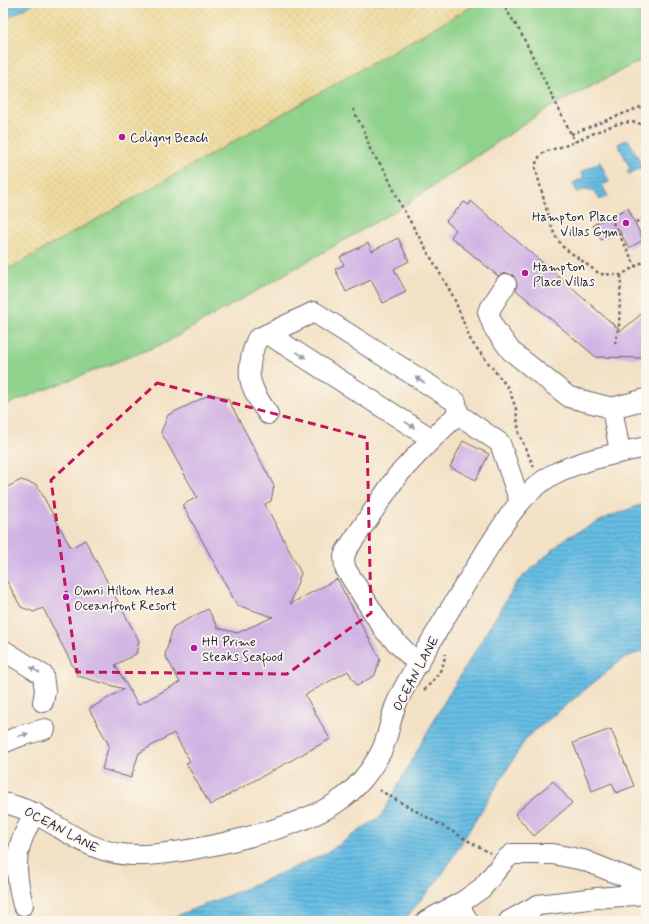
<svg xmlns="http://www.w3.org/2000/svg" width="649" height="924" viewBox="0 0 649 924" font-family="Mynerve,sans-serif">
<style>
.green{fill:#8fd28b;stroke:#587a63}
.sand{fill:url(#sand-dots);stroke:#887e6c}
.water{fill:url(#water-rules);stroke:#447090}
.building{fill:#d0b3e4}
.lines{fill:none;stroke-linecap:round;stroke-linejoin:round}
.minor-casing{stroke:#6b656b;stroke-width:22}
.path{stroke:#6b656b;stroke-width:2.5;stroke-dasharray:3 3;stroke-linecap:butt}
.minor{stroke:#fff;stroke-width:20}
.oneway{fill:#9c9ca7}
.marked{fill:none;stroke:#c2185b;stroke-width:3;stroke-dasharray:8 5;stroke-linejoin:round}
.poi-dot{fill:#b5179e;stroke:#fbf7ec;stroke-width:1.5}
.labels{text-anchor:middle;stroke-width:3.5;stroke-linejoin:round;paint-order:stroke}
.poi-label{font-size:13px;fill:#22223b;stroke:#fbf7ec;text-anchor:start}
.street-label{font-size:13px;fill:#22223b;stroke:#fbf7ec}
</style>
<defs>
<pattern id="sand-dots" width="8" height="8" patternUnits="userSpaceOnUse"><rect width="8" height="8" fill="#eeda9e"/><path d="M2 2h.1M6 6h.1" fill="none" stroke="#ccbb89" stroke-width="1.8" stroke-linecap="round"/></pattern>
<pattern id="water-rules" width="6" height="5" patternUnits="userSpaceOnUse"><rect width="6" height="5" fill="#67bee4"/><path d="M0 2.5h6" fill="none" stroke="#549aba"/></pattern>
</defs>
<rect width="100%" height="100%" fill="#fbf7ec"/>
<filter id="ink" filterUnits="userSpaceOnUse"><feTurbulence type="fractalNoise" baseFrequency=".025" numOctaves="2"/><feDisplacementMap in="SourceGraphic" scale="8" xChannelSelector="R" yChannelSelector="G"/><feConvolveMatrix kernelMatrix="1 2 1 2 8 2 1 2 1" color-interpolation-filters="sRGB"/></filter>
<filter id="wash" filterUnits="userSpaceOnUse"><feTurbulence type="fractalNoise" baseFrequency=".012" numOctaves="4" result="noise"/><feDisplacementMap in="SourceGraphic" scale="16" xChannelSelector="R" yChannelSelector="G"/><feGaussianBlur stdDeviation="0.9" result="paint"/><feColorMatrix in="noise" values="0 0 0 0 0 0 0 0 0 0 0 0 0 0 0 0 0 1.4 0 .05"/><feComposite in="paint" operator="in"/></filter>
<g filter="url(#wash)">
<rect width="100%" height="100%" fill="#f3e1c5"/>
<polygon class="green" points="478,3 646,3 646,58 548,108 402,207 165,343 3,406 3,272"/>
<polygon class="sand" points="3,3 478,3 3,272"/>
<g class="water">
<polygon points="3,3 34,3 3,21"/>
<polygon points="628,139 643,167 629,174 627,171 630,168 618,144"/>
<path d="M600,162L609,182L602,185L608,196L600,200C595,193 593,189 583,189L582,191L577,192L573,183L584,178L581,172Z"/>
<polygon points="646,503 646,650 624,658 527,737 441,876 403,921 163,921 247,888 327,853 381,816 443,704 517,582 566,538 608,517"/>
</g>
<g id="blocks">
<g class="building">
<polygon points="471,201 621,331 646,310 646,358 596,357 516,290 517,284 513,275 506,273 498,276 451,237 456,230 446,221 464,202 469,205"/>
<polygon points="628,208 643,240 629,248 619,230 601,240 593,225"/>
<polygon points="398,238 409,261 394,269 406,292 383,303 371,280 346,292 335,269 344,265 340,257 368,243 372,251"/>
<polygon points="211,394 228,399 274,486 271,501 265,504 301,573 290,604 337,579 380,659 375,675 357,686 348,671 305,695 330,739 210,805 186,763 190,761 174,733 139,753 131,778 102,769 109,745 89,709 124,689 78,676 43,608 34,612 21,607 3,574 3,489 21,480 37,485 71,548 85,540 139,641 136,654 115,665 138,705 180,682 165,655 173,627 208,609 218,628 237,633 273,617 237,605 183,505 197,497 161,432 168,415"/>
<polygon points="463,441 489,454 476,480 450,467"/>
<polygon points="611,729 634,786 616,793 612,783 592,791 573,743"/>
<polygon points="553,781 572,803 534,836 515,814"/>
</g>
</g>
</g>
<g filter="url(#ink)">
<use href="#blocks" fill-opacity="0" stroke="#6b656b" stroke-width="1"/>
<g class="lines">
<g class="minor-casing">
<g id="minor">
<polyline points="506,284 488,312 494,328 511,351 569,397 612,408 620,452"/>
<polyline points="268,334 432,439 458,414"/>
<polyline points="612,408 646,399"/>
<path d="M268,414C248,386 244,372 257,339L314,312L456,402L458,414L500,443L520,502"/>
<polyline points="3,650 43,675 45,691 43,702"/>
<polyline points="418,664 385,631 345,568 344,557 346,551 397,476 432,439"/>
<polyline points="3,743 20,736 45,729"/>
<path d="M3,803C53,812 77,853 132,855C180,857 302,829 340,800C348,795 356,787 362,780C369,772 376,761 381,752C388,738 390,721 395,707C406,680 424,654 439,628C453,604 468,580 483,556C502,526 521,493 552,475C581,460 614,454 646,447"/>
<polyline points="458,904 468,921"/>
<path d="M23,905C13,865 14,849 35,813"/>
<polyline points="426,921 462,902 482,888 504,861 512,854 553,854 583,860 646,885"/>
<polyline points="509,921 538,905 597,898 646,894"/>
</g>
</g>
<g class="path">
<polyline points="502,3 521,33 575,142"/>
<polyline points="353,109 365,133 371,152 384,169 402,207 454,298 471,341 509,389 516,409 519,434 534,467"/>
<path d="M646,127C627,112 589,137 570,144C562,147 551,149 543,153C539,156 537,161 535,166L550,223L556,237L563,247L600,274L621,275L646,260"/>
<polyline points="571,134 646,105"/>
<polyline points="610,217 636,267"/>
<polyline points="636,222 646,217"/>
<polyline points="615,344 619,325 621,275"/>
<path d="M424,690C435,679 444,670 445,654"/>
<polyline points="379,790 490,853"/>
</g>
<use href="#minor" class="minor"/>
</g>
<defs><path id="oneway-solid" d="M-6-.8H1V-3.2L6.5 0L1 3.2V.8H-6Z"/></defs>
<g class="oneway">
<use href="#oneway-solid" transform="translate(301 355) rotate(33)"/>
<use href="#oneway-solid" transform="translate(420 380) rotate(-147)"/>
<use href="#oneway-solid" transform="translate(410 425) rotate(33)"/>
<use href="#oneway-solid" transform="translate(35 670) rotate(-147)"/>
<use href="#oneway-solid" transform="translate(23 735) rotate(-17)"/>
</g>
</g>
<path class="marked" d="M157,383L367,438L371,613L287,674L77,672L51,480Z"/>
<g class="poi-dot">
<circle cx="122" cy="137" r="4"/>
<circle cx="626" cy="223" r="4"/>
<circle cx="525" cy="273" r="4"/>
<circle cx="66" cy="597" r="4"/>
<circle cx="194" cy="648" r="4"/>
</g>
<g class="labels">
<g class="poi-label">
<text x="130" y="142">Coligny Beach</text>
<text x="618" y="221" text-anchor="end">Hampton Place<tspan x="618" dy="15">Villas Gym</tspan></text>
<text x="533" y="271">Hampton<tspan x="533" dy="15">Place Villas</tspan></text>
<text x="74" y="595">Omni Hilton Head<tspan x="74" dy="15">Oceanfront Resort</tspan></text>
<text x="202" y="646">HH Prime<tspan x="202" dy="15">Steaks Seafood</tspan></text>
</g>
<g class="street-label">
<text transform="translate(415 673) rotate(-62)" y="5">OCEAN LANE</text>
<text transform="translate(62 829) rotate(28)" y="5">OCEAN LANE</text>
</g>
</g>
<rect width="649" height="924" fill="none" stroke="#fbf7ec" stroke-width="16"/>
</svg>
